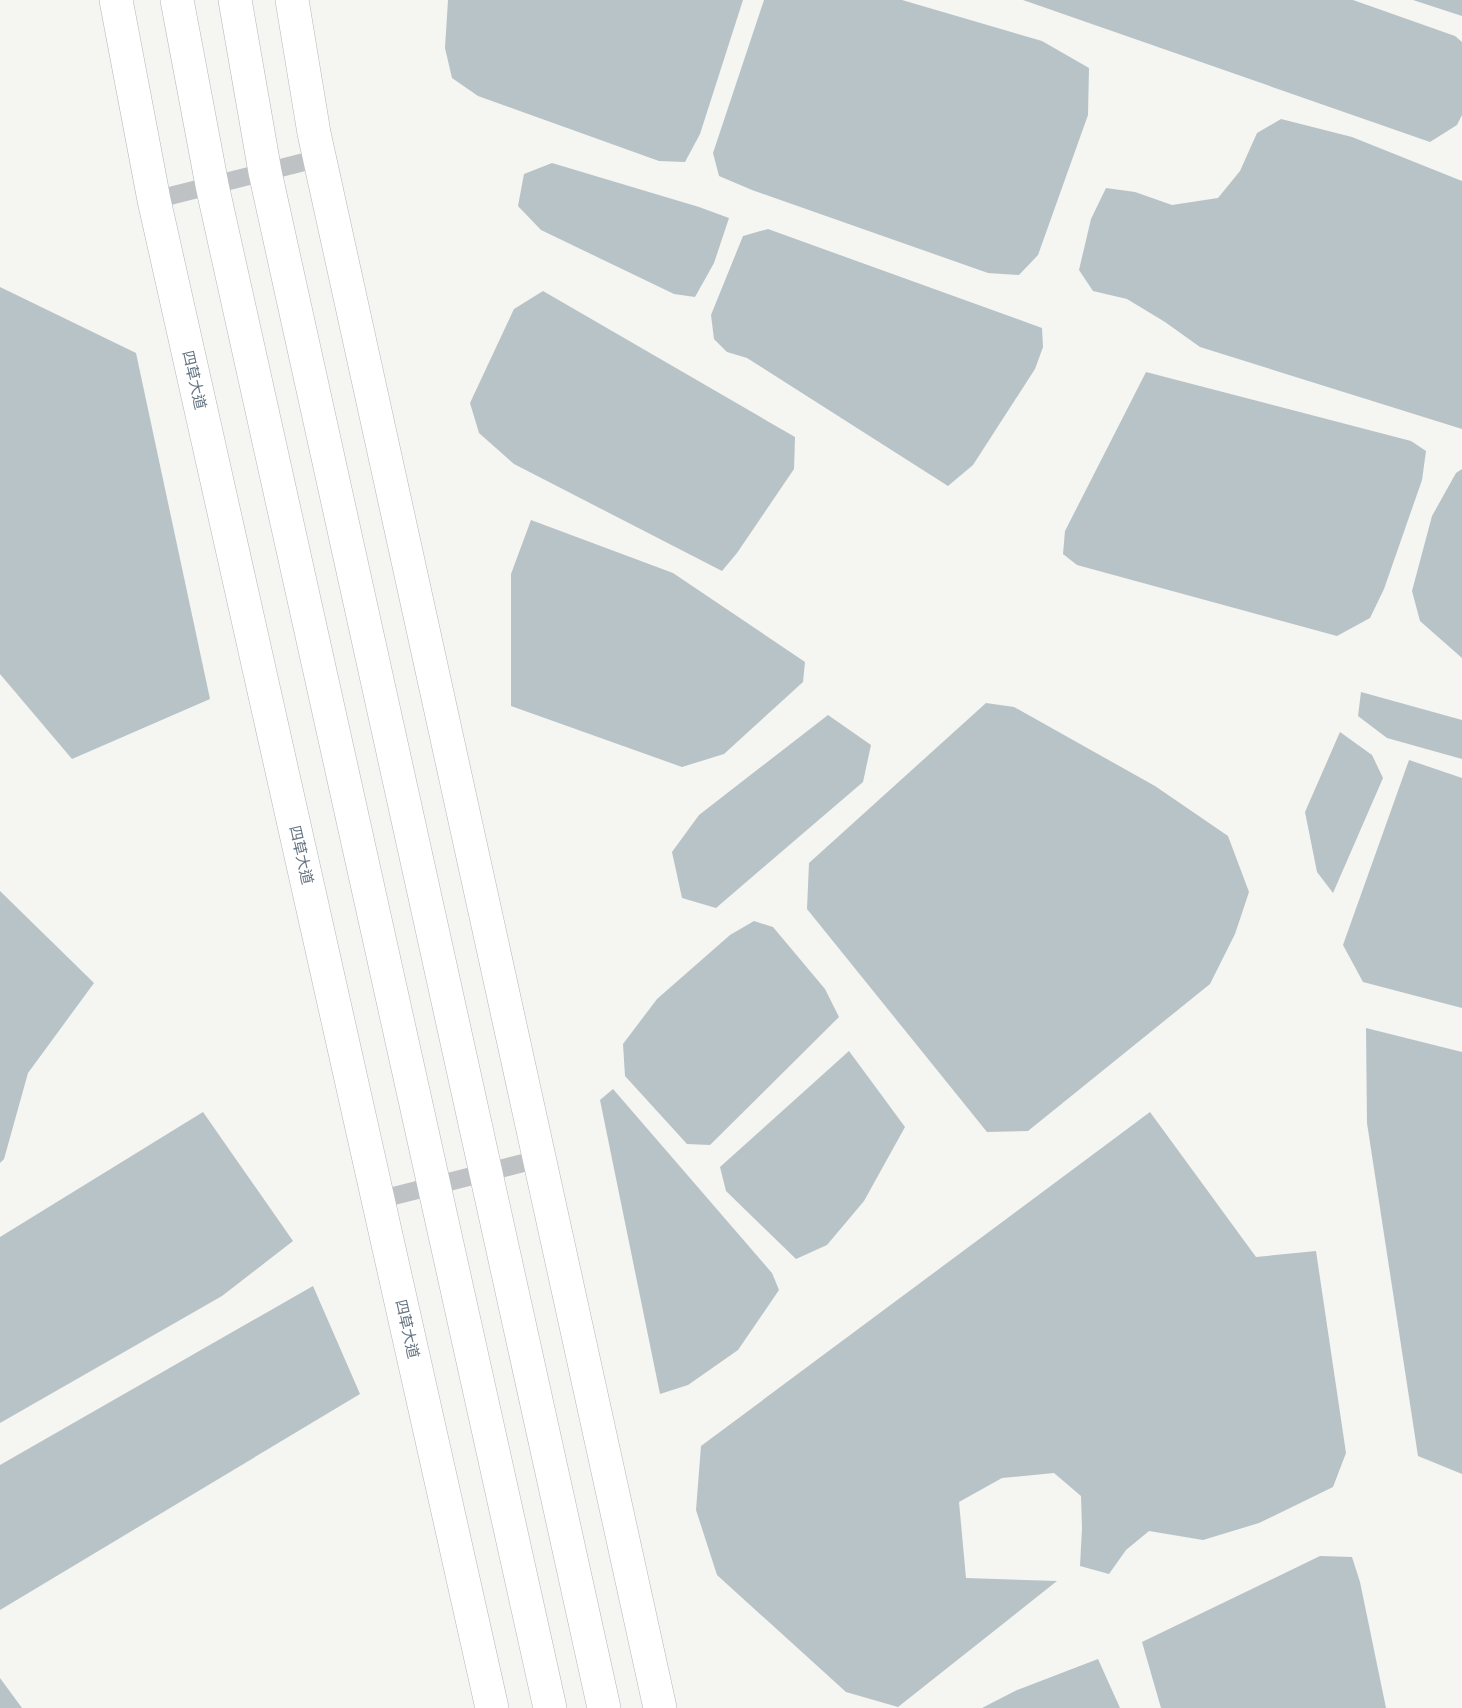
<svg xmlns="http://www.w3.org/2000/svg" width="1462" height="1708" viewBox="0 0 1462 1708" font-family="Ubuntu,'Noto Sans TC',sans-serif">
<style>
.water{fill:#b8c3c8}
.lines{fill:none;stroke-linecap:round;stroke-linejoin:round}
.secondary-casing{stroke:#b3b7bc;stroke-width:34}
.lane{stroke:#bec2c5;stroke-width:18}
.secondary{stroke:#fff;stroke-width:33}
.labels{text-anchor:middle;stroke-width:6;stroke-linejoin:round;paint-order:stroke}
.street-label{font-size:15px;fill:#657482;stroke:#fff}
</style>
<rect width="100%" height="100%" fill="#f5f5f1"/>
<g class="water">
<polygon points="448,0 743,0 700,134 685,162 659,161 478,96 452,78 445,48"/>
<polygon points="764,0 902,0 1042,41 1089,68 1088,115 1038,255 1019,275 988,273 752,190 719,176 713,153"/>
<polygon points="1023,0 1353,0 1455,36 1462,42 1462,115 1457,125 1430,142"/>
<polygon points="1413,0 1462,0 1462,16"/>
<polygon points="1281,119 1352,137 1462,181 1462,429 1200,347 1165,322 1127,299 1093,291 1079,270 1091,219 1106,188 1135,192 1172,205 1218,198 1240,171 1257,133"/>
<polygon points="552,163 699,207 729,218 714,263 695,297 674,294 541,230 518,206 524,174"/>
<polygon points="768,229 1042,328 1043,347 1035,369 973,465 948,486 747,358 727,352 714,339 711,315 743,236"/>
<polygon points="0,287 136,353 210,699 72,759 0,674"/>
<polygon points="543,291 795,437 794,469 737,553 722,571 514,464 479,433 470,403 514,309"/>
<polygon points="1146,372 1411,441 1426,451 1422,480 1384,589 1370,618 1337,636 1077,565 1063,554 1065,531"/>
<polygon points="1462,469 1462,658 1420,621 1412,591 1432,516 1456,473"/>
<polygon points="531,520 673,573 805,662 803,682 724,754 682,767 511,706 511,574"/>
<polygon points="1361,692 1462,720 1462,759 1387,738 1358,716"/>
<polygon points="986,703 1014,707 1155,786 1228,836 1249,892 1235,934 1210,984 1028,1131 987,1132 807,909 809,863"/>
<polygon points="828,715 871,745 863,782 716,908 682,898 672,852 699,815"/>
<polygon points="1340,732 1372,755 1383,778 1333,893 1317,872 1305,812"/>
<polygon points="1409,760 1462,778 1462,1008 1363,982 1343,945"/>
<polygon points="0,891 94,983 28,1073 4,1159 0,1163"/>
<polygon points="754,921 773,927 825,989 839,1017 710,1145 687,1144 625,1076 623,1044 657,999 730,935"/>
<polygon points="1366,1028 1462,1052 1462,1474 1418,1456 1367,1123"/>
<polygon points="849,1051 905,1127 864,1201 827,1245 796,1259 726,1191 720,1167"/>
<polygon points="613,1089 772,1273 779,1290 738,1350 688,1385 660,1394 600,1100"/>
<polygon points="203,1112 293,1241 222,1296 0,1423 0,1237"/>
<polygon points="1150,1112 1256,1257 1316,1251 1346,1453 1333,1487 1259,1523 1203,1540 1149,1531 1126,1550 1109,1574 1080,1566 1082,1528 1081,1496 1054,1473 1002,1478 959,1502 966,1578 1057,1581 898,1707 846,1692 717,1575 696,1510 701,1446"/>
<polygon points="313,1286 360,1394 0,1610 0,1465"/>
<polygon points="1320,1556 1352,1557 1360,1582 1386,1708 1161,1708 1142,1642"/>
<polygon points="1098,1659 1120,1708 982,1708 1015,1691"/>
<polygon points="0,1678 22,1708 0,1708"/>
</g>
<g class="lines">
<g class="secondary-casing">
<g id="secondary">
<polyline points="116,0 154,200 492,1708"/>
<polyline points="177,0 212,185 550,1708"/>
<polyline points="235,0 265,172 604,1708"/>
<polyline points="292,0 314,133 660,1708"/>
</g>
</g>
<g class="lane">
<polyline points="154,200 320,158"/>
<polyline points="378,1200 539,1159"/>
</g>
<use href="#secondary" class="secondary"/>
</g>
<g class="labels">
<g class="street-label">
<text transform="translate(194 380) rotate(77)" y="5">四草大道</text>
<text transform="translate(301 855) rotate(77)" y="5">四草大道</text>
<text transform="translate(407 1329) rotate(77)" y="5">四草大道</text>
</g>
</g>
</svg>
